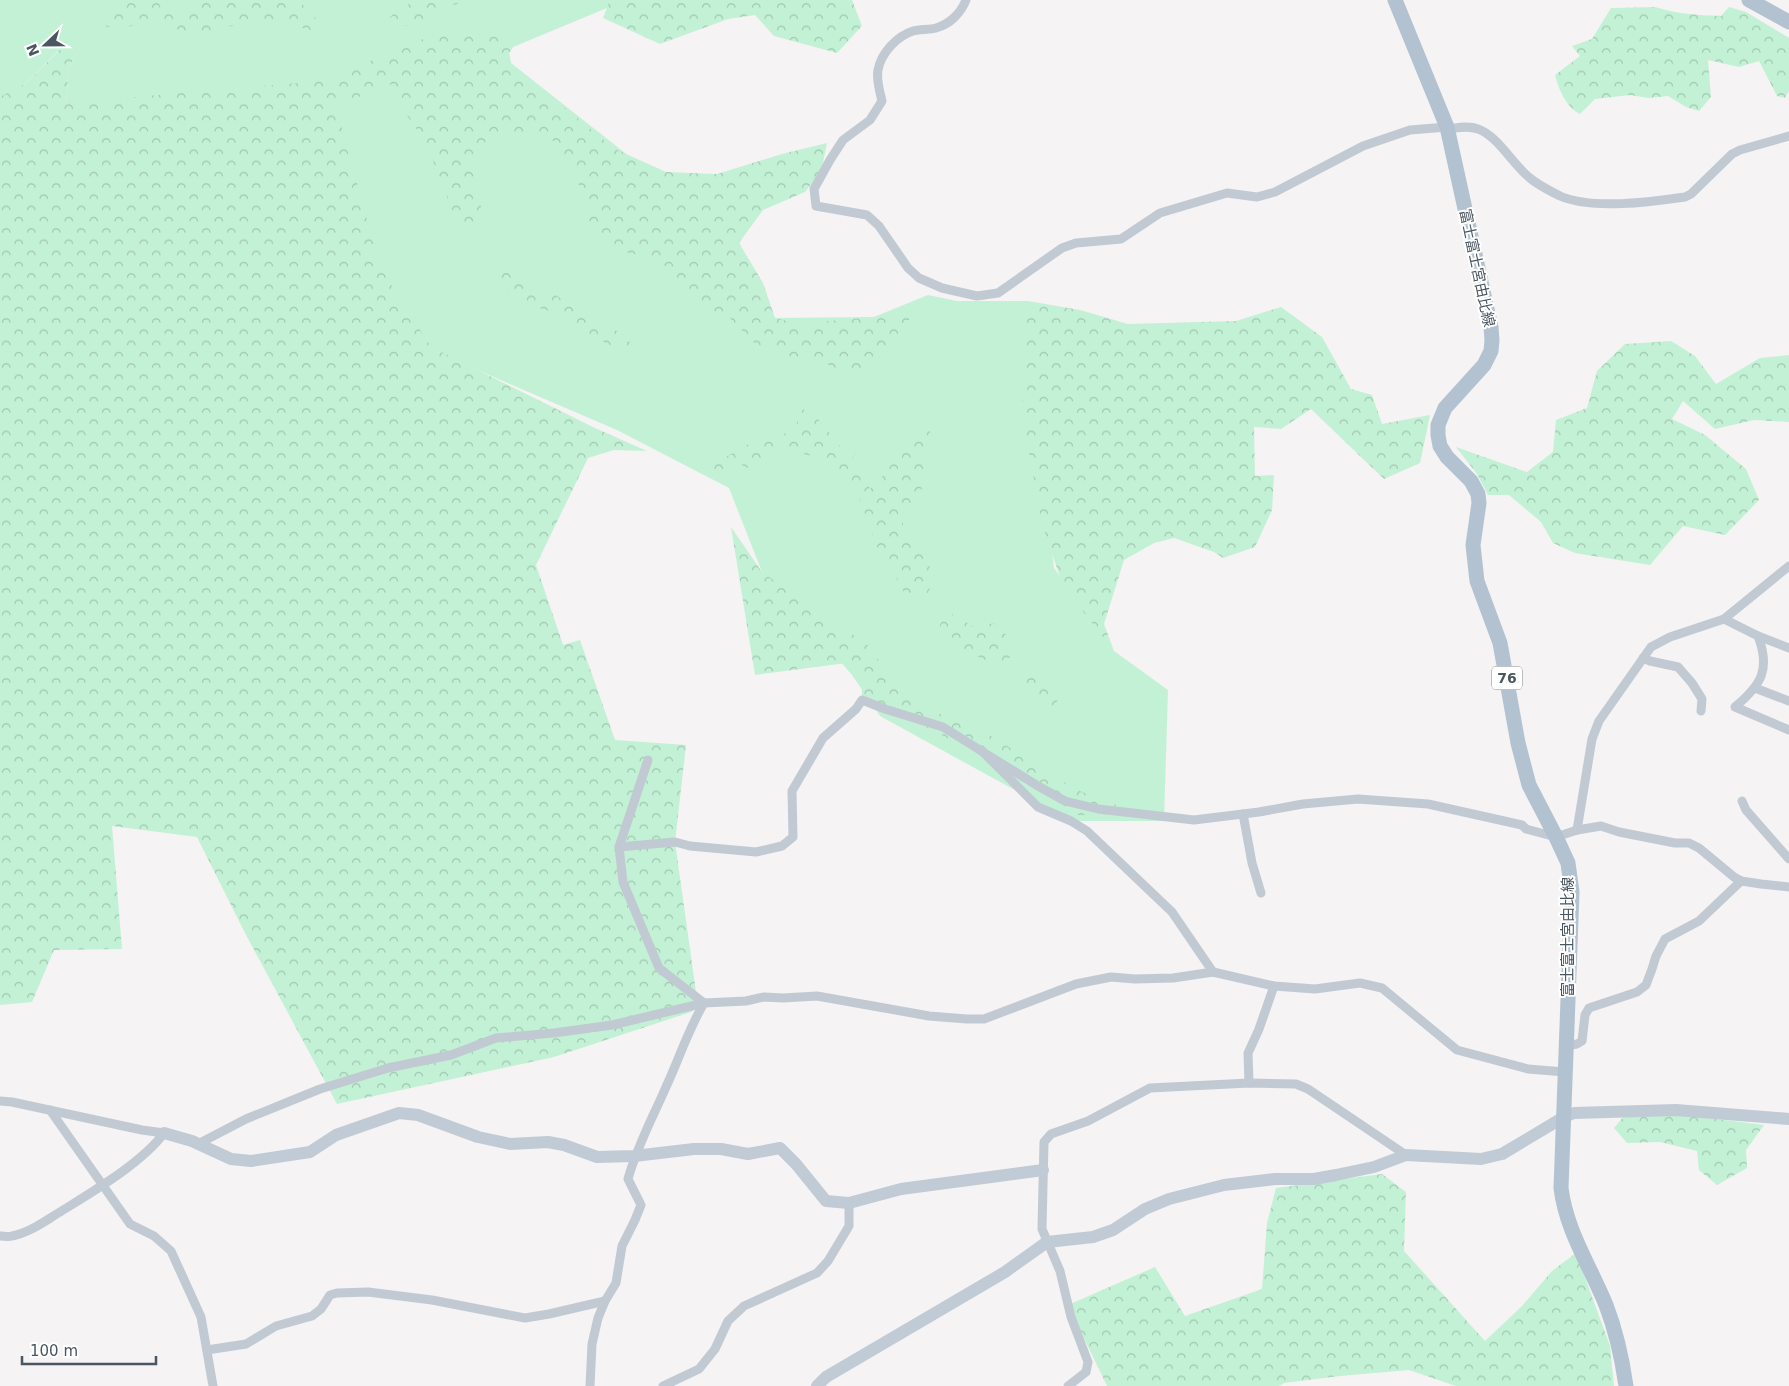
<svg xmlns="http://www.w3.org/2000/svg" width="1789" height="1386" viewBox="0 0 1789 1386" font-family="'DejaVu Sans','Noto Sans JP',sans-serif">
<style>
.grass{fill:#c3f1d5}
.forest{fill:url(#forest-crowns)}
.lines{fill:none;stroke-linecap:round;stroke-linejoin:round}
.street{stroke:#c1cad2;stroke-width:9}
.secondary{stroke:#c1cbd6;stroke-width:12}
.primary{stroke:#b3c2d1;stroke-width:15}
.labels{text-anchor:middle;stroke-width:4;stroke-linejoin:round;paint-order:stroke}
.shield{fill:#fff;stroke:#808990;stroke-width:1}
.shield-label{font-size:14px;font-weight:bold;fill:#4a5661}
.street-label{font-size:15px;fill:#4a5661;stroke:#fff}
</style>
<defs>
<pattern id="forest-crowns" width="20" height="18" patternUnits="userSpaceOnUse" patternTransform="scale(1.25)"><rect width="20" height="18" fill="#c3f1d5"/><path d="M2 6a3 3 0 1 1 6 0M12 15a3 3 0 1 1 6 0" fill="none" stroke="#a0c6b0"/></pattern>
</defs>
<rect width="100%" height="100%" fill="#f5f3f3"/>
<polygon class="grass" points="0,0 613,0 607,8 513,47 509,53 511,63 739,243 774,318 874,317 928,295 957,301 1028,301 1032,390 1054,568 1114,651 1168,690 1164,821 1071,821 880,716 852,675 762,572 729,488 617,430 433,351 381,272 66,103 69,66 77,54 57,52 25,84 0,101"/>
<g class="forest">
<path d="M120,0H158L161,9L172,15L179,11L190,14L193,8L189,0H289L308,7L319,23L317,32L277,21L259,18L234,26L222,27L201,37L185,34L159,18L147,31L134,26L106,27C109,16 116,10 120,0Z"/>
<path d="M414,0H465C455,6 455,4 445,6C437,8 428,17 423,24L400,26L390,17C397,11 406,7 414,0Z"/>
<polygon points="610,0 852,0 862,26 837,53 774,36 755,15 728,19 660,44 603,18"/>
<path d="M1655,7C1677,14 1697,15 1721,16L1729,7L1746,12L1789,38V91L1785,98L1777,96L1759,61L1739,67L1708,60L1711,97L1699,111L1686,107L1668,96L1649,98L1630,95L1595,99L1580,114C1566,107 1559,90 1555,75L1580,56L1572,46L1592,39L1611,8Z"/>
<polygon points="493,33 513,47 509,53 511,64 615,149 666,172 717,174 782,154 827,143 821,172 805,192 763,210 739,243 763,283 775,318 799,324 914,313 894,341 873,365 862,373 837,372 819,357 797,358 760,349 730,318 693,302 671,269 645,256 623,252 593,234 576,175 554,141 502,130 477,148 473,176 481,206 479,229 456,220 426,143 402,108 392,84 336,106 380,267 431,347 595,428 647,451 614,450 588,458 536,565 563,645 580,640 615,740 686,745 675,842 696,992 704,1003 691,1012 554,1057 337,1104 245,933 197,837 112,826 122,949 54,950 32,1002 0,1005 0,97 25,84 68,42 76,45 77,54 69,66 66,103 332,80 387,53 436,34"/>
<polygon points="511,262 521,277 533,290 554,294 592,319 621,333 635,348 624,350 607,344 550,311 520,303 500,291 493,275 499,265"/>
<polygon points="1028,301 1080,310 1128,324 1236,321 1281,307 1322,337 1351,389 1372,395 1382,424 1430,415 1420,463 1384,479 1311,409 1281,429 1254,427 1255,476 1274,475 1272,510 1255,547 1223,558 1214,552 1174,538 1154,543 1124,560 1104,624 1114,651 1063,586 1042,524 1022,413"/>
<polygon points="1671,341 1695,356 1716,384 1760,358 1789,355 1789,422 1754,420 1715,429 1683,401 1672,419 1705,435 1746,469 1759,500 1725,535 1683,526 1650,565 1575,553 1553,543 1541,522 1509,495 1488,495 1477,474 1456,447 1527,472 1553,452 1556,420 1587,408 1597,371 1625,344"/>
<path d="M803,409L818,419L851,459L856,454L860,469L870,489L882,477L913,436L925,430L931,432L920,499L909,509L900,515L909,543L927,555L933,582L925,599L906,597L891,567L879,552L861,503L848,478L840,472L829,459L803,454L788,447C771,452 763,461 747,468L738,463L715,475L710,466L749,444L780,437L796,425Z"/>
<polygon points="731,527 762,572 832,622 865,642 908,700 993,737 1077,790 1119,806 1115,814 1078,815 1046,795 940,734 862,700 862,661 755,675"/>
<polygon points="952,614 976,628 994,623 1006,635 1011,657 997,665 942,641 938,629 943,619"/>
<polygon points="1029,670 1044,682 1064,692 1053,707 1037,700 1025,681"/>
<polygon points="1685,1115 1764,1125 1746,1150 1747,1168 1717,1185 1699,1170 1697,1151 1660,1142 1627,1143 1614,1128 1624,1116"/>
<polygon points="1382,1174 1406,1192 1404,1251 1485,1341 1522,1306 1552,1271 1576,1253 1610,1346 1614,1386 1456,1386 1409,1370 1340,1376 1284,1383 1279,1386 1107,1386 1068,1305 1155,1267 1185,1316 1262,1289 1267,1223 1276,1188"/>
</g>
<g class="lines">
<g class="street">
<path d="M966,0C961,13 950,24 936,28C929,30 920,29 913,31C897,36 881,53 878,70C876,80 880,92 882,101L870,120L843,140L830,160L814,189L816,206L867,215L879,226L908,268L919,278L942,288L977,296L998,293L1062,248L1076,243L1121,239L1160,213L1227,193L1257,197L1275,192L1363,146L1410,130L1447,127"/>
<path d="M1447,129C1457,128 1468,125 1478,129C1498,136 1513,165 1530,178C1538,185 1550,191 1560,196C1592,210 1651,202 1685,197L1691,194L1732,154L1740,150L1789,136"/>
<polyline points="1724,619 1758,636 1789,648"/>
<path d="M1758,636C1771,670 1761,685 1735,707L1789,730"/>
<polyline points="1643,658 1650,661 1678,667 1692,683 1702,699 1701,711"/>
<polyline points="1755,688 1789,701"/>
<polyline points="983,752 1038,786 1065,801 1098,809 1194,820 1259,812 1303,804 1358,799 1428,804 1522,825 1526,829 1556,837 1577,830 1601,826 1619,832 1675,843 1689,843 1699,848 1734,877 1741,881 1761,884 1789,887"/>
<polyline points="648,760 619,847 623,882 659,968 704,1003"/>
<polyline points="1742,801 1746,810 1789,859"/>
<polyline points="1243,814 1252,863 1261,893"/>
<polyline points="1577,830 1592,739 1599,721 1651,647 1670,637 1724,619 1789,566"/>
<polyline points="619,847 675,842 690,846 756,852 782,846 793,837 792,791 823,738 856,709 862,700 885,709 943,727 983,752 1038,807 1071,821 1087,831 1172,912 1213,972"/>
<polyline points="1566,1046 1577,1044 1582,1041 1585,1015 1589,1008 1637,992 1646,985 1652,969 1656,956 1665,939 1699,921 1741,881"/>
<polyline points="1249,1083 1248,1053 1259,1029 1274,986"/>
<path d="M0,1101L12,1102L142,1130L164,1133C142,1163 92,1192 60,1212C45,1221 29,1233 12,1236C8,1237 4,1236 0,1236"/>
<polyline points="50,1110 130,1224 154,1236 171,1251 201,1317 213,1386"/>
<polyline points="198,1144 246,1119 320,1089 388,1068 451,1055 496,1038 554,1033 612,1025 704,1003 746,1001 764,997 783,998 817,996 929,1016 967,1019 984,1019 1076,984 1111,977 1135,979 1173,978 1213,972 1274,986 1315,989 1360,983 1382,988 1457,1050 1528,1069 1565,1072"/>
<polyline points="207,1350 246,1344 276,1326 312,1316 321,1309 330,1295 337,1293 368,1292 432,1300 525,1318 549,1314 605,1301"/>
<path d="M590,1386L592,1344L598,1318L605,1301L616,1283L622,1246L635,1220L641,1205L628,1179C637,1146 653,1117 666,1087C679,1059 688,1030 704,1003"/>
<polyline points="663,1386 699,1369 715,1349 728,1321 744,1306 817,1273 828,1261 849,1226 849,1203"/>
<polyline points="1068,1386 1086,1372 1088,1362 1071,1317 1060,1271 1042,1229 1044,1142 1051,1134 1088,1121 1150,1088 1249,1083 1296,1084 1308,1089 1406,1155"/>
</g>
<g class="secondary">
<polyline points="164,1133 192,1141 231,1159 251,1161 310,1152 336,1135 399,1113 418,1115 478,1137 510,1144 548,1142 564,1145 597,1157 634,1156 694,1149 721,1149 748,1154 780,1148 796,1164 826,1201 849,1203 901,1189 1043,1170"/>
<polyline points="817,1386 826,1377 1005,1272 1047,1242 1093,1237 1113,1230 1145,1209 1169,1199 1224,1185 1275,1179 1314,1179 1336,1175 1374,1167 1406,1155 1481,1159 1502,1154 1564,1117 1574,1113 1676,1110 1789,1119"/>
</g>
<g class="primary">
<path d="M1395,0L1447,127L1491,327L1492,340L1491,351L1484,365L1445,408L1438,425V435L1440,446L1447,457L1471,481L1478,494L1479,503L1473,545L1477,581L1500,643L1518,743L1529,785L1556,837L1568,863L1572,892L1561,1188C1566,1230 1590,1266 1606,1305C1616,1331 1622,1358 1626,1386"/>
<polyline points="1749,0 1789,22"/>
</g>
</g>
<g class="labels">
<rect class="shield" x="1492" y="666.5" width="30" height="23" rx="4"/>
<g class="shield-label">
<text x="1507" y="683">76</text>
</g>
<g class="street-label">
<text transform="translate(1477 268) rotate(78)" y="5">富士富士宮由比線</text>
<text transform="translate(1568 937) rotate(-90)" y="5">富士富士宮由比線</text>
</g>
</g>
<g transform="translate(45 45) rotate(248)" stroke="#ffffff" stroke-width="4" paint-order="stroke">
<path d="M0-4L9 19L0 12L-9 19Z" fill="#4a5661"/>
<text y="-8" font-size="14" font-weight="bold" text-anchor="middle" fill="#4a5661">N</text>
</g>
<path d="M22 1356v8h134v-8" fill="none" stroke="#4a5661" stroke-width="2.5"/>
<text x="30" y="1356" font-size="15" fill="#4a5661" stroke="#ffffff" stroke-width="4" paint-order="stroke">100 m</text>
</svg>
